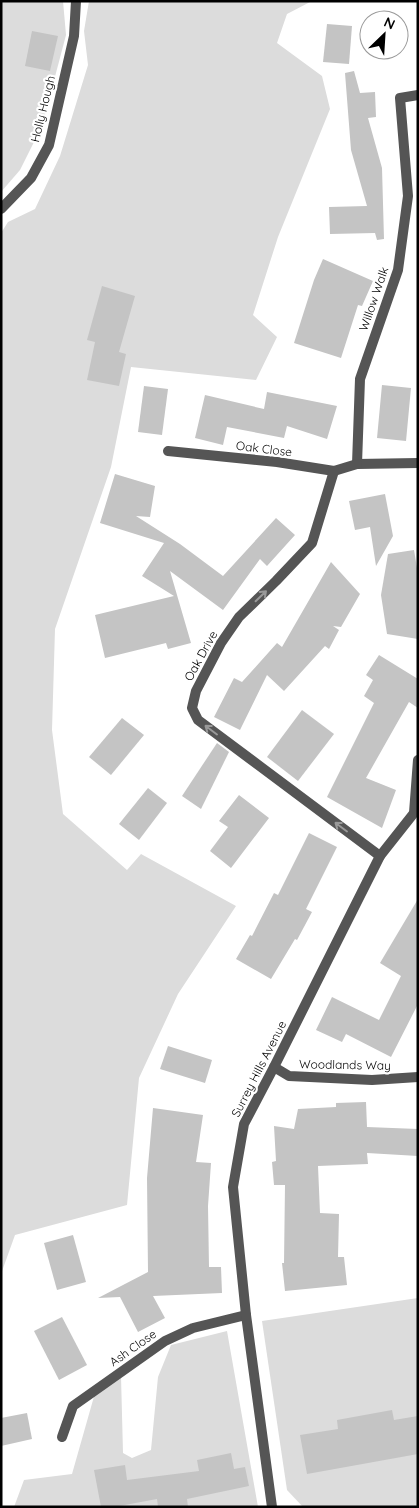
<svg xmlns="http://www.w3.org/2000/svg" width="419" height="1508" viewBox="0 0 419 1508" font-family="Quicksand,sans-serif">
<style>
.green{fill:#dcdcdc}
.building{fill:#c4c4c4}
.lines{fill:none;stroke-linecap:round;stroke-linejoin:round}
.service{stroke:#555;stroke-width:10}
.minor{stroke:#555;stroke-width:10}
.oneway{stroke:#999}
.labels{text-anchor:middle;stroke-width:4.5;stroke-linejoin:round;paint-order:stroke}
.street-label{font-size:12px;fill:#000;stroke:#fff}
</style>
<rect width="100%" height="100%" fill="#fff"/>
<g class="green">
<polygon points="1,1 63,1 66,35 42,126 20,170 1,192"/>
<polygon points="89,1 312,1 287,14 277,43 322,76 330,109 278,237 253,315 277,337 256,380 131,367 111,467 55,629 52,730 63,814 127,870 141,854 236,906 178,994 139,1078 127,1205 15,1235 1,1274 1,233 8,222 35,209 60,156 88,65 84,31"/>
<polygon points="418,1298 418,1507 303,1507 287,1490 262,1321"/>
<polygon points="227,1331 258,1507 14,1507 24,1480 72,1474 95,1393 121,1376 123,1453 132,1458 151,1450 158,1377 171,1345"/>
</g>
<g class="building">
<polygon points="327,24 352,26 349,64 323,62"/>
<polygon points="32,31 58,36 50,71 25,66"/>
<polygon points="354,71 360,93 375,92 376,117 368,118 382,168 384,239 377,240 375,233 330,234 329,207 367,206 351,150 345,73"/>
<polygon points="323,259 373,281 362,306 358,305 341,358 294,343 314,280"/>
<polygon points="102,286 135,296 119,352 126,354 119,386 87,380 95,342 87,340"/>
<polygon points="382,385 411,388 406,441 377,438"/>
<polygon points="144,386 168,389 162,435 138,432"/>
<polygon points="267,392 337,406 327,439 287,426 284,438 227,427 223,445 195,438 205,395 264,409"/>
<polygon points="115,474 155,486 150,517 136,516 180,544 223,576 276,518 295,535 267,566 260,559 223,610 170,571 191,643 168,649 166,643 105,658 95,615 174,596 142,576 164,543 100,523"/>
<polygon points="385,494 393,536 376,566 370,527 355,530 349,501"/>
<polygon points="414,550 418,574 418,639 387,634 381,595 388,554"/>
<polygon points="331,562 360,594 341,627 333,626 339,630 329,649 325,646 284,691 267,675 240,730 214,717 234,678 242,682 277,643 282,647"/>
<polygon points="379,655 418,679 418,708 409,702 366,778 396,790 382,828 327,797 374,703 364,696 373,680 366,675"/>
<polygon points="302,710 334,734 298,781 267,757"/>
<polygon points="122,718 144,735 111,775 89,757"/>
<polygon points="217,743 229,752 201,809 182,796"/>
<polygon points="148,788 167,803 139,840 119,824"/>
<polygon points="239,795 269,818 231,868 210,851 228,827 219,821"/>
<polygon points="309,833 337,847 306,909 312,912 297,940 295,939 271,979 236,959 250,935 252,936 274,893 278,895"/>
<polygon points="418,899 418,1004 391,1057 346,1034 342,1042 316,1030 332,997 379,1020 401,976 380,963"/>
<polygon points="168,1046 212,1060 205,1083 160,1069"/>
<polygon points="366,1102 367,1127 418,1129 418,1156 367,1153 368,1164 318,1166 320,1213 339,1214 338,1257 344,1257 347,1285 285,1291 282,1263 284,1263 285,1185 274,1185 272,1162 276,1161 274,1126 294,1129 298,1109 336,1107 336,1103"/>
<polygon points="153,1108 203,1115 196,1162 211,1163 208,1206 209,1267 221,1267 222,1293 153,1296 165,1318 138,1332 120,1297 98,1298 148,1272 147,1178"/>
<polygon points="73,1235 86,1282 57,1290 44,1243"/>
<polygon points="62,1317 87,1365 59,1380 34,1331"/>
<polygon points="392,1410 394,1420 418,1416 418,1454 307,1474 300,1435 338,1429 337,1420"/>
<polygon points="27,1413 32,1439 1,1446 1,1418"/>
<polygon points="231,1453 234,1469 245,1467 249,1486 187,1499 188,1507 158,1507 157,1499 114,1507 101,1507 94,1470 125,1465 127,1480 199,1471 197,1460"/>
</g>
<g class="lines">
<g class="service">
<polyline points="418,95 400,98 408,196 398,270 360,379 357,464 418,463"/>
<polyline points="168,451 277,462 334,471 357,464"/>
<polyline points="334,471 312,543 276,581 239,617 221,643 196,691 192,708 198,720 380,856"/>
<polyline points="274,1067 289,1076 372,1080 418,1077"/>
<polyline points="62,1437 73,1406 165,1341 193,1328 246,1315"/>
<polyline points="272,1507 246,1315 233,1187 244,1124 274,1067 380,856 414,813 418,760"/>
</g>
<polyline class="minor" points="1,209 31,178 49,145 74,36 76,1"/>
</g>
<defs><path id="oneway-shaft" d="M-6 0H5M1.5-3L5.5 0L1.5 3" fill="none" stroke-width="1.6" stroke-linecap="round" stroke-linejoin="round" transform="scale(1.25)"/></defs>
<g class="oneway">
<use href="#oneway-shaft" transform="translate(261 596) rotate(-44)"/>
<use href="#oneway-shaft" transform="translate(211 730) rotate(-143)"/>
<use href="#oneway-shaft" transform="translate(341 827) rotate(-143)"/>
</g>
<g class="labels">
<g class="street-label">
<text transform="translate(43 109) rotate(-76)" y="4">Holly Hough</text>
<text transform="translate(374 299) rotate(-71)" y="4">Willow Walk</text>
<text transform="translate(264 449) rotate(7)" y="4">Oak Close</text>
<text transform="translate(201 656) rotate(-61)" y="4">Oak Drive</text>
<text transform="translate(345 1065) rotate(1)" y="4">Woodlands Way</text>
<text transform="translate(259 1069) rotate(-63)" y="4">Surrey Hills Avenue</text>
<text transform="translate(133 1348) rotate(-35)" y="4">Ash Close</text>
</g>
</g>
<rect width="419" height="1508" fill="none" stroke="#000000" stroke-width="5"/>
<g transform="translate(384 35) rotate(25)"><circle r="24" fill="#ffffff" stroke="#999999"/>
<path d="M0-4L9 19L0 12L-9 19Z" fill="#000000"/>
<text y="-8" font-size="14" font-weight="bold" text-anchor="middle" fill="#000000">N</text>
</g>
</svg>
